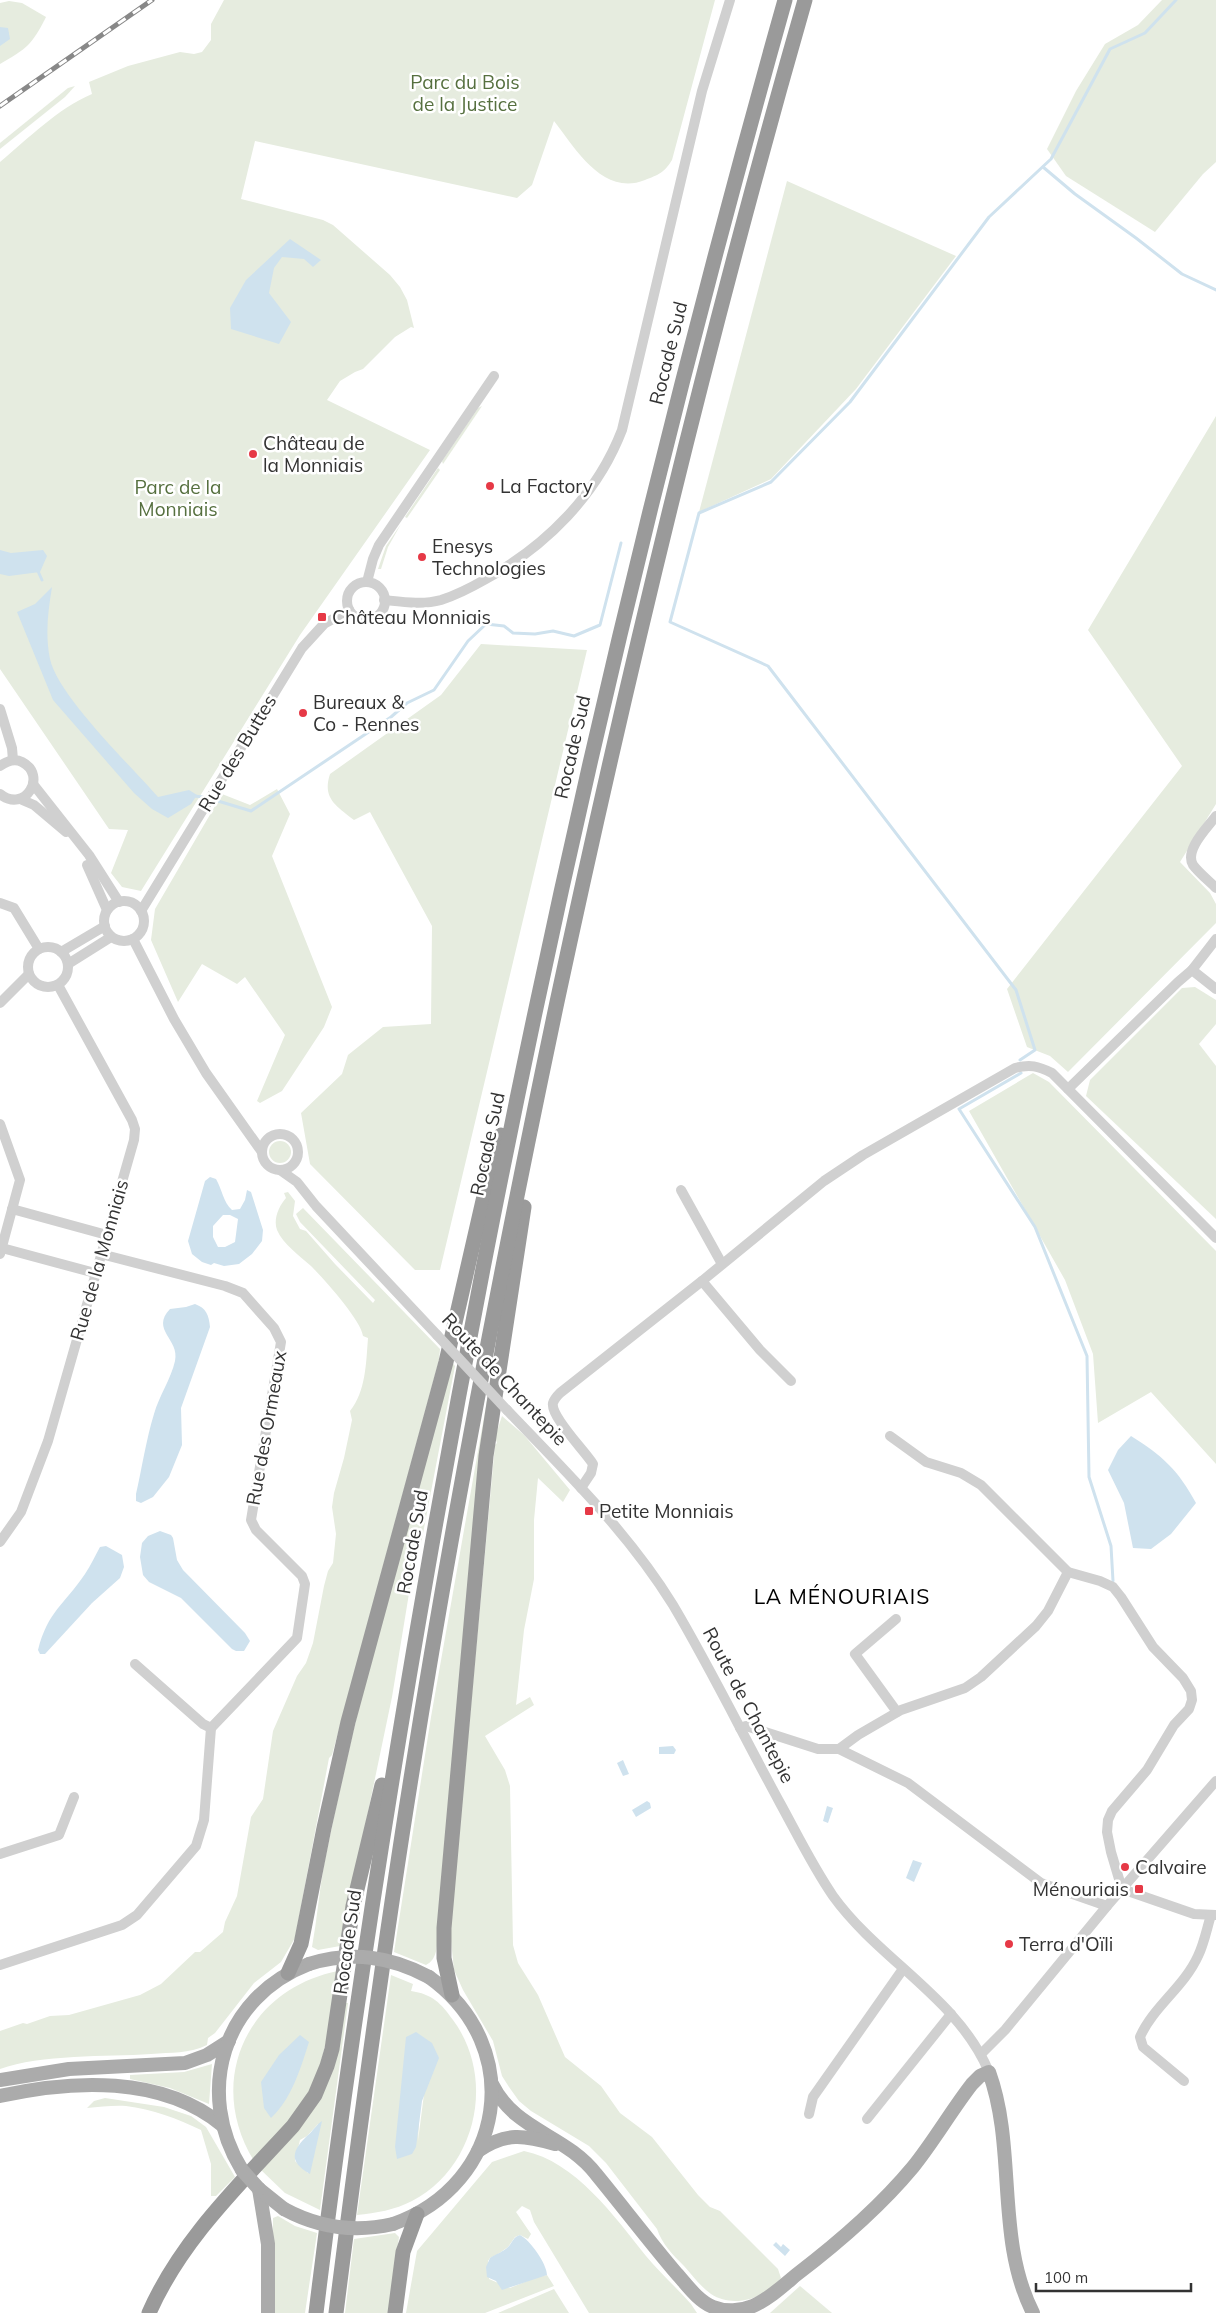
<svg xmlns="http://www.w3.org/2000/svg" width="1216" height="2313" viewBox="0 0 1216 2313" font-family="Mulish,sans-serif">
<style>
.green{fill:#e6ecdf;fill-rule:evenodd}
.water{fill:#cfe2ee;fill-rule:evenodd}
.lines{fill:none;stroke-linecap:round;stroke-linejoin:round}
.stream{stroke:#cfe2ee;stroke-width:3}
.minor{stroke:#d0d0d0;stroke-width:10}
.major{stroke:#ababab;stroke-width:14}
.highway{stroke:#9a9a9a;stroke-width:15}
.rail-casing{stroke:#888;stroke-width:5}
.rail{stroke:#fff;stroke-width:3;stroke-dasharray:9;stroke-linecap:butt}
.minor-bridge{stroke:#d0d0d0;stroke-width:10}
.major-bridge{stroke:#ababab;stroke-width:14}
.poi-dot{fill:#e63946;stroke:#fff;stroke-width:2}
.labels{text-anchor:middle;stroke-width:5;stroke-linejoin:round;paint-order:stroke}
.park-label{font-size:19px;fill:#56703f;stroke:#fff}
.street-label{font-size:19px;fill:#333;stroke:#fff}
.poi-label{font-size:19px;fill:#333;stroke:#fff;text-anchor:start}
.quarter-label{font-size:21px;letter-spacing:1px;fill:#000;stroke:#fff}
</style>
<rect width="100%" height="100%" fill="#fff"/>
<g class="green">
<path d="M224,0H715L672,160C664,173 658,175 645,180C603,197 575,148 554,121L532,185L517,198L255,141L241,199L323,220L333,225L390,275L400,287L407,300L414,328L411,327L395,337L363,369L355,372L340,381L327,400L430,450L300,635L141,891L122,887L111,873L128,830L109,829L0,669V162C29,138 57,109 92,94L89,82L128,66L180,52L194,54L202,52L211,40V24Z"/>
<polygon points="1162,0 1216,0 1216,162 1203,174 1155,232 1066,176 1047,149 1076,91 1105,44 1138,25"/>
<path d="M9,1L22,3L46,17C32,45 26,49 0,64V3Z"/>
<polygon points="75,86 65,97 0,149 0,143 68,88"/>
<polygon points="787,181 956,256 856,389 771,479 699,512"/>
<polygon points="482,406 443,464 442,461 478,408"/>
<polygon points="1216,416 1216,804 1180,862 1210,893 1216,904 1216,923 1068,1072 1050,1056 1027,1047 1007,989 1182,766 1088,630"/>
<polygon points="438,468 440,470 407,518 405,517"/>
<polygon points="401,524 388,547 381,569 378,569 386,546"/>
<path d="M481,644L587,650L440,1270H415L310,1164L301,1113L342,1074L348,1055L383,1027L431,1024L432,926L370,812L354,820C336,806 322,798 330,774L441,695Z"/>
<polygon points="277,789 290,814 272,856 332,1007 324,1027 282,1091 260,1103 257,1101 285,1035 245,977 237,984 202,964 178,1002 151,940 155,909 222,794 250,805"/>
<polygon points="1195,987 1216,1000 1216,1024 1199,1044 1216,1066 1216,1219 1086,1096 1090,1080 1182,988"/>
<polygon points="1033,1073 1049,1082 1216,1251 1216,1464 1151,1392 1098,1423 1093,1354 1065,1280 969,1111"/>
<circle cx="280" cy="1152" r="11"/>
<path d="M288,1192L295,1201L293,1216L300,1229L306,1231L335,1264L373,1303L375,1300L300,1222L296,1214L303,1208L440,1349L439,1360L332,1755L329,1758L295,1938L281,1962L254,1983L215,2033L208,2038L207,2045C188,2054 172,2052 151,2054C106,2057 41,2054 0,2069V2031L23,2023L27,2024L50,2016L69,2015L140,1995L161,1984L195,1952H200L223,1932L225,1922L237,1896L251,1817L263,1799L273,1731L297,1676L306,1663L313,1643L324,1586L328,1571L333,1563L336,1534L332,1507L334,1493L344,1458L352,1420L350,1411C366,1391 366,1363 368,1338L363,1336C361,1320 324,1279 311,1266C300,1256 283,1244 277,1230C273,1219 279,1206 286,1198L284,1193Z"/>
<path d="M451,1361L455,1366L421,1544L415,1557L392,1697L340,1946L318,1950L312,1947C317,1920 319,1892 324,1865C358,1695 406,1528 451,1361Z"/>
<path d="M487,1400L490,1403L438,1932C437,1945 438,1959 426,1965L394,1952L431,1717Z"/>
<path d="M502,1416L524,1435L570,1490L563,1502L538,1478L534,1520V1579L524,1630L516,1705L530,1697L534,1705L485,1736L505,1770L510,1786L513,1945L518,1963L538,1995L565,2057L601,2086L620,2113L652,2137L698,2195L710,2207L720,2211L778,2269L781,2278C765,2298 734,2309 711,2294C701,2287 692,2275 684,2266C673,2255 662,2244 657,2229L606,2163L589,2146L531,2111L519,2101L509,2087L502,2076L493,2041L463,1990L454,1970L450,1931L495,1445L497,1443L495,1437Z"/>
<path d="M338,1971C331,2010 328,2052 311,2088C298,2116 273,2138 254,2161C205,2081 247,1989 338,1971Z"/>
<path d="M391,1975L413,1984L411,1991C432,1994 441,2003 453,2020C496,2078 477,2167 412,2201C395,2210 376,2213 357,2215ZM424,2037V2094L418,2141Z"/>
<path d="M343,2003H348L320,2210L285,2193L260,2169L298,2128ZM318,2124L308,2173L295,2161L300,2140L307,2136Z"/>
<polygon points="212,2064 209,2104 170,2088 130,2079 130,2075 184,2072"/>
<path d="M105,2098L164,2107L191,2116L206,2127L235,2177L216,2196H211V2164L201,2130C178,2119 152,2109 126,2106C114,2105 100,2107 87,2108L94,2101Z"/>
<path d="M524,2151C575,2161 615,2217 646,2256C660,2273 677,2288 691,2304L697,2313H589L534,2222L530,2210L522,2206L516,2212L531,2234L528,2239L520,2235L515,2237L508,2247L498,2254L490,2258L488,2261L489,2279L510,2288L537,2277L547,2275L554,2286L485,2313H406L417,2251L492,2162Z"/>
<polygon points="278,2216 295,2226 317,2233 305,2313 272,2313 273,2220 273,2218"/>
<polygon points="395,2233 399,2237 388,2313 345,2313 354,2239"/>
<polygon points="800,2286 832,2313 770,2313"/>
<polygon points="554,2289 569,2313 494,2313 498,2313"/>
</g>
<g class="water">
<polygon points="0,27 8,28 10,39 0,46"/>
<polygon points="290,239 321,260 313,267 304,259 282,257 274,268 269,293 291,322 279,344 231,329 230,308 246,280"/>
<polygon points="0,550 11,553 43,550 47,556 40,572 9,576 0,574"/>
<path d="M52,587C48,612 45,634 50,659C58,696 131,766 158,797L189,790L197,795L191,804L168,818L152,809L134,793L53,700L17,612L35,604Z"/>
<path d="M210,1177L216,1179C222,1189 223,1202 232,1210L240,1209L245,1200L247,1190L251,1192L263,1230L262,1241L252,1254L239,1264L224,1266L214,1263L211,1265L202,1262L192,1254L188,1241L205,1181ZM223,1215H230L238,1219L235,1242L225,1247H218L213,1237V1226Z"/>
<path d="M195,1304C206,1308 209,1315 210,1327L181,1408L182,1445L169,1477L153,1497L141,1503L136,1501V1494C142,1468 146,1440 154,1414C159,1396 171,1379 175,1361C180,1339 150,1330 170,1309L186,1307Z"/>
<path d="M1131,1436C1163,1456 1178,1470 1196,1503L1171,1534L1151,1549L1133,1548L1124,1503L1108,1470L1118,1450Z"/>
<polygon points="160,1531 171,1535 173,1538 177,1560 183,1570 245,1633 250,1641 244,1651 236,1651 232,1649 181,1598 149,1582 143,1575 140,1557 142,1543 148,1536"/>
<path d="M106,1546L122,1555L124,1567L120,1578L92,1603L45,1654H40L38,1650C48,1611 64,1605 85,1574C91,1565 95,1556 100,1547Z"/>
<polygon points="673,1746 676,1750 674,1754 659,1754 659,1747"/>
<polygon points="623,1760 629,1774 623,1776 617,1763"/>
<polygon points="647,1801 650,1803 651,1808 636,1817 632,1810"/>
<polygon points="827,1806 833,1808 828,1823 823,1821"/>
<polygon points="913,1860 922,1863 914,1882 906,1878"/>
<polygon points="416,2032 432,2043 439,2058 422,2101 416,2147 412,2154 397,2159 395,2147 406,2037"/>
<path d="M300,2035L309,2042C300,2070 292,2098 271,2118L264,2108L261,2082L279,2055Z"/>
<path d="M322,2121L310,2174C289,2162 291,2151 308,2135C313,2131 316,2125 322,2121Z"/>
<path d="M520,2235C530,2240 547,2264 547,2275L502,2290L496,2281L487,2277L486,2267L490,2258C496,2254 503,2252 508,2247C513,2242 513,2237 520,2235Z"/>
<polygon points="776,2242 781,2247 783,2244 790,2250 785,2256 773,2245"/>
</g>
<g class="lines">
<g class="stream">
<polyline points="1043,167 1075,194 1136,238 1182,274 1216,290"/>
<polyline points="37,569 42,580"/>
<polyline points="194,796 203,797"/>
<polyline points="218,801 251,811 391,717 407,703 434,690 468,641 486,624 504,626 513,633 535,634 553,631 574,636 600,625 621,543"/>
<polyline points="1020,1060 1035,1050 1016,990 768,666 670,622 699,513 771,482 850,402 989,217 1051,159 1110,49 1145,33 1176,0"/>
<polyline points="1021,1073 959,1109 1035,1227 1087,1356 1089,1477 1111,1546 1113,1581"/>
</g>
<g class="minor">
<polyline points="367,582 373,559 379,545 494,376"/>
<circle cx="366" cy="601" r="19"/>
<path d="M384,600C403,602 423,605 441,600C457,595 472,587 486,579C546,546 597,495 622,430L702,91L730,0"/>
<polyline points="0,709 12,748 13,760"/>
<path d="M0,766C7,761 14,758 22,762C48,775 25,814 0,794"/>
<polyline points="33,784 89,855 119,902"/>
<polyline points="20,799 34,805 66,832"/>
<path d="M1216,816C1208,827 1184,850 1193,865C1199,873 1209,881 1216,888"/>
<polyline points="87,865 107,910"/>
<circle cx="124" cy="921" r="20"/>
<polyline points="0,903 14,908 39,949"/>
<polyline points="141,911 302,648 324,624 349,610"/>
<polyline points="133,939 174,1019 206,1073 262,1152"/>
<circle cx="48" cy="967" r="20"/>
<polyline points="61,952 105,926"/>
<polyline points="68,964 111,937"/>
<polyline points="1192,970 1216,939"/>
<polyline points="0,1003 29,974"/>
<polyline points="1068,1089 1178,982 1192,970 1216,989"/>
<polyline points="0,1124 20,1180 0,1254"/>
<circle cx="280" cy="1152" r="18"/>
<polyline points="280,1170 297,1182 316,1206 437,1335"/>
<polyline points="681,1190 722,1264"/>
<polyline points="12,1209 107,1235"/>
<polyline points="2,1248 95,1273"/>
<polyline points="101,1254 225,1286 243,1293 274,1328 281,1342 251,1520 256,1530 302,1576 305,1584 297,1638 211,1728"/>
<path d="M702,1281L824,1181L863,1155L1015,1068C1030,1064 1038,1066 1052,1073L1216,1238"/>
<path d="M507,1410C566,1472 628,1532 673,1605C711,1669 744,1737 780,1803C797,1834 813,1867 833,1896C879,1960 958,1998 989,2072"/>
<polyline points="890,1436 926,1462 961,1473 981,1485 1068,1572 1100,1581 1113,1587 1121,1597 1153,1647 1183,1678 1191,1691 1192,1700 1189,1709 1174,1725 1147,1770 1112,1811 1108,1820 1107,1832 1111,1852 1122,1889"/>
<path d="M581,1488L591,1473L593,1464C585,1451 550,1416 553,1403C554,1400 558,1395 560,1393L702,1281L760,1350L791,1381"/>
<polyline points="0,1542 21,1512 48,1441 134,1140 135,1129 132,1120 58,985"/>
<polyline points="896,1619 855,1654 897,1712"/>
<polyline points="740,1728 746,1726 818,1749 839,1749 858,1735 901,1710 965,1688 981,1677 1036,1626 1048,1611 1068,1572"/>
<polyline points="839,1749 908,1783 1041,1883 1107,1906"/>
<polyline points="0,1854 59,1835 74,1797"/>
<polyline points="1122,1889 1194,1914 1216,1915"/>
<polyline points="0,1965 122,1925 137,1915 196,1846 204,1820 211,1728 203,1724 135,1664"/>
<polyline points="981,2054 1005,2030 1107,1906 1216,1781"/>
<path d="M1184,2081L1143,2047L1140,2037C1153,2007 1184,1987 1198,1956C1204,1944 1207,1928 1211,1915"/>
<polyline points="809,2114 813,2097 903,1969"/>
<polyline points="867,2119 951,2014"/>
</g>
<g class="major">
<polyline points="0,2080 69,2069 185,2063 207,2055 229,2041"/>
<path d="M492,2084C515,2131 565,2134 596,2174C623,2207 649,2241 677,2274C687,2285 698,2301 713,2307C725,2312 741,2311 753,2306C769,2299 783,2286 796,2275C838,2243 879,2208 913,2167C934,2141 951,2111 972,2084L980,2076L989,2072C1017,2149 995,2238 1033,2313"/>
<path d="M0,2096C72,2080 161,2075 222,2125"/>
<path d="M478,2151C506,2132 524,2135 555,2144"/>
<path d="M242,2170C194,2092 223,1997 309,1964"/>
<polyline points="259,2189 268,2244 268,2313"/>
<polyline points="259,2189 284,2209"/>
<path d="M393,2224C506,2184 527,2047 429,1977"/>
</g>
<g class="highway">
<polyline points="288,1973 301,1944 324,1828 348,1722 446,1362 493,1157 501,1135"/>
<polyline points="452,1995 444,1958 444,1928 486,1456 524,1207"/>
<path d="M149,2313C181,2240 240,2184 293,2126L315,2095L327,2066L332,2049L353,1906L382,1785"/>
<path d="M316,2313C346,2066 384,1819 427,1573C519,1043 639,518 785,0"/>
<path d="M336,2313C359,2132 383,1952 412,1772C453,1514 503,1258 557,1002C629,666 710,331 805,0"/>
<polyline points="395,2313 403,2252 417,2214"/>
</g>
<g class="rail-casing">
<polyline id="rail" points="0,106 152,0"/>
</g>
<use href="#rail" class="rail"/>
<polyline class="minor-bridge" points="437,1335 507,1410"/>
<g class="major-bridge">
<path d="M309,1964C352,1951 390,1956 429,1977"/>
<polyline points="242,2170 259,2189"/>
<path d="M284,2209C319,2228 354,2233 393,2224"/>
</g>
</g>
<g class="poi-dot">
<circle cx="253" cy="454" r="5"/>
<circle cx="490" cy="486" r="5"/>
<circle cx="422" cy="557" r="5"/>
<rect x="317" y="612" width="10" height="10" rx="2.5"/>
<circle cx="303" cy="713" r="5"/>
<rect x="584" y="1506" width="10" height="10" rx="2.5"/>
<circle cx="1125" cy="1867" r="5"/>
<rect x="1134" y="1884" width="10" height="10" rx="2.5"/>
<circle cx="1009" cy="1944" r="5"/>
</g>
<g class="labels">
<g class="park-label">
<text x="465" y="89">Parc du Bois<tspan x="465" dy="22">de la Justice</tspan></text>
<text x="178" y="494">Parc de la<tspan x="178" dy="22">Monniais</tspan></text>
</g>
<g class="street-label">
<text transform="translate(668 353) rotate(-76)" y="7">Rocade Sud</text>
<text transform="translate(572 747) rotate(-77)" y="7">Rocade Sud</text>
<text transform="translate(237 753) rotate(-59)" y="7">Rue des Buttes</text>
<text transform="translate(487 1144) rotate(-78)" y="7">Rocade Sud</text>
<text transform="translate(99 1260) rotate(-74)" y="7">Rue de la Monniais</text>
<text transform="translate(505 1379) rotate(47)" y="7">Route de Chantepie</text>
<text transform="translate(266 1428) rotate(-80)" y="7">Rue des Ormeaux</text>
<text transform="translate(412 1542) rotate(-80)" y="7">Rocade Sud</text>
<text transform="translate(749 1705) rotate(62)" y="7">Route de Chantepie</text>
<text transform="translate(347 1942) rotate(-82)" y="7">Rocade Sud</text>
</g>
<g class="poi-label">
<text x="263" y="450">Château de<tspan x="263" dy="22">la Monniais</tspan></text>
<text x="500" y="493">La Factory</text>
<text x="432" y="553">Enesys<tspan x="432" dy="22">Technologies</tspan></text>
<text x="332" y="624">Château Monniais</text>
<text x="313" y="709">Bureaux &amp;<tspan x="313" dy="22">Co - Rennes</tspan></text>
<text x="599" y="1518">Petite Monniais</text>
<text x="1135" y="1874">Calvaire</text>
<text x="1129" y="1896" text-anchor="end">Ménouriais</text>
<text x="1019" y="1951">Terra d'Oïli</text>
</g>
<g class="quarter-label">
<text x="842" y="1604">LA MÉNOURIAIS</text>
</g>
</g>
<path d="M1036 2283v8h155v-8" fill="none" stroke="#333333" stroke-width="2.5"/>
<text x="1044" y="2283" font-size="15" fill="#333333" stroke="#ffffff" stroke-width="4" paint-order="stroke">100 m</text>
</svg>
